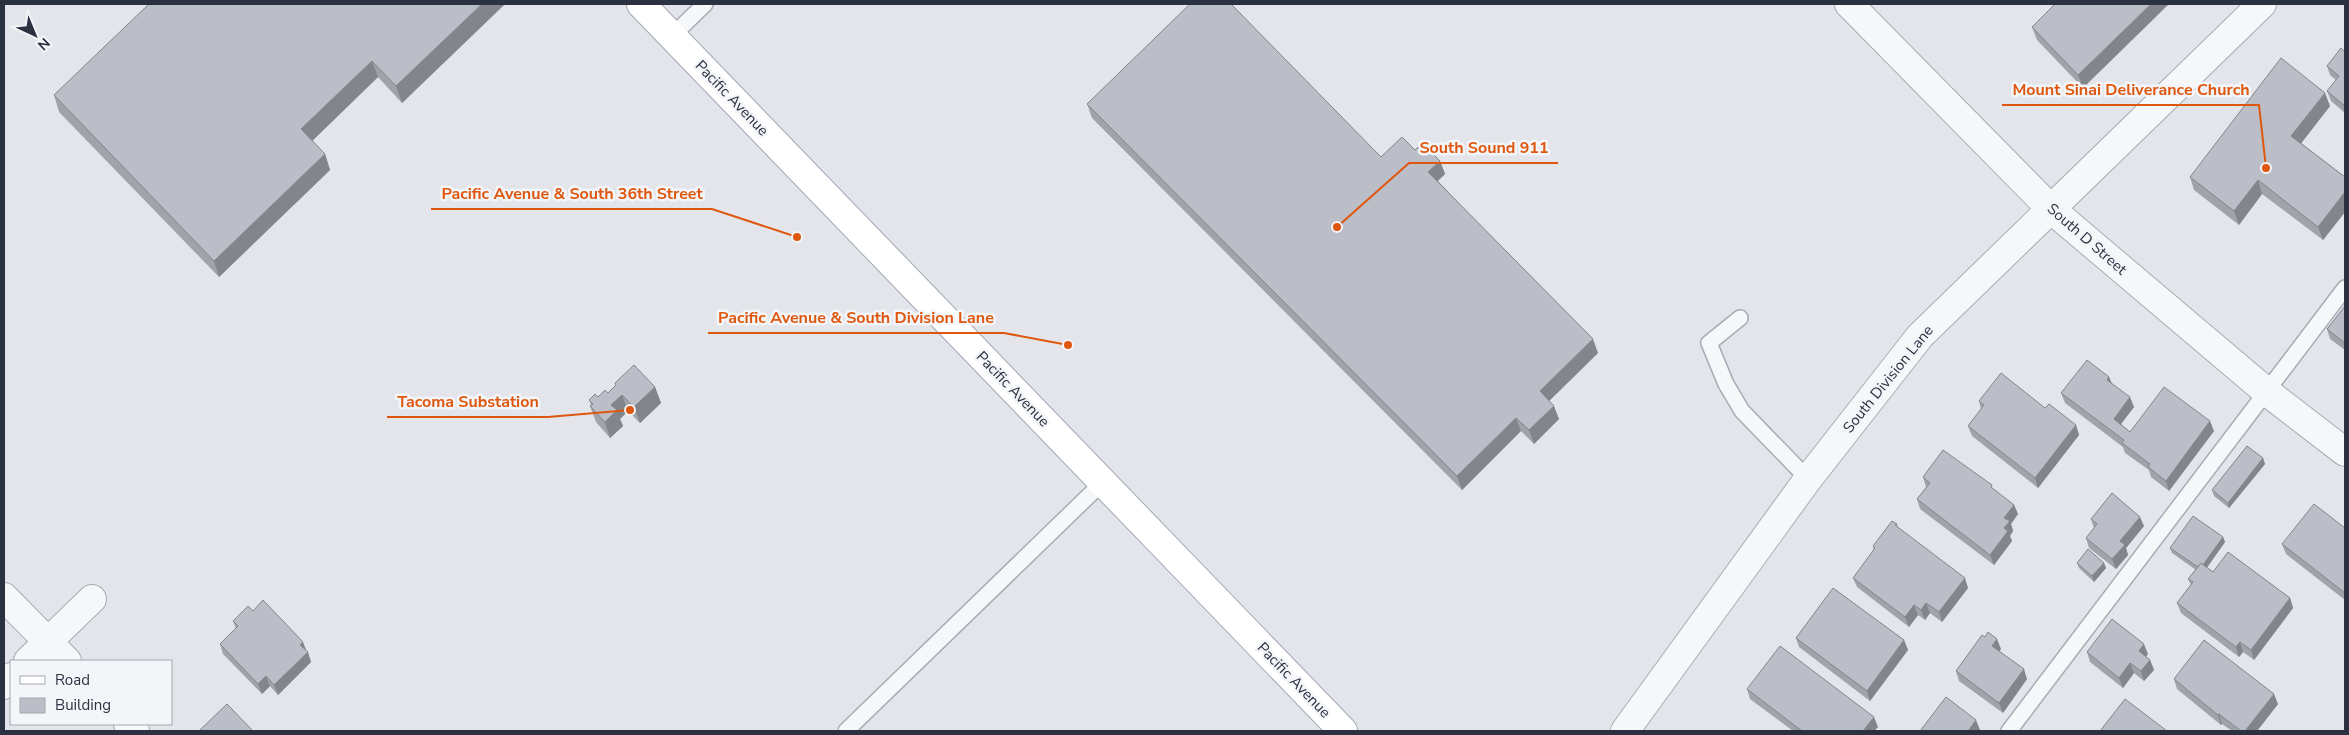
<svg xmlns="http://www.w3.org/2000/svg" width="2349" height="735" viewBox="0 0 2349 735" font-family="'Nunito Sans',sans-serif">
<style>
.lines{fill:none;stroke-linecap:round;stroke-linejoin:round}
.lane-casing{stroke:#a8abb5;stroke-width:18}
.street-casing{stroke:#a8abb5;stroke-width:30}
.primary-casing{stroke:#a3a8b6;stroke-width:30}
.lane{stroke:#f6f7f9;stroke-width:15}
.street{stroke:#f6f7f9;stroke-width:28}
.primary{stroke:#fff;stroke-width:28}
.wall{fill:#a1a3ab}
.shaded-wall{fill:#83858b}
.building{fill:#bbbec7;stroke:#83858b}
.labels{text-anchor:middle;stroke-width:5;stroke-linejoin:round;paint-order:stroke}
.street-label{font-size:15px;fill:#2c3142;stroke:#f3f5f8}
.leader{fill:none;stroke:#df570f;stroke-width:2}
.callout-dot{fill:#df570f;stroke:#f3f5f8;stroke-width:2}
.callout-label{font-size:16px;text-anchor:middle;font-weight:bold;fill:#df570f;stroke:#f3f5f8;stroke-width:5;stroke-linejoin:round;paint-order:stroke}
</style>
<rect width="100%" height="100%" fill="#e3e5eb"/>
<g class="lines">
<g class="lane-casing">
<g id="lane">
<polyline points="672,36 705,4"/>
<polyline points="1740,318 1709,343 1726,384 1742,411 1808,479"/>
<polyline points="846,731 1103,482"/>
<polyline points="2009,731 2345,288"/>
</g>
</g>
<g class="street-casing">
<g id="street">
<polyline points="1849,4 2052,210 2267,392 2345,452"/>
<polyline points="4,597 67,661"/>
<polyline points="28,661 92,599"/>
<polyline points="4,685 11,677"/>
<polyline points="128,724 135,731"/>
<polyline points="1625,731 1808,479 1920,336 2262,4"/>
</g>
</g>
<g class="primary-casing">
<polyline id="primary" points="641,4 1343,731"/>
</g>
<use href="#lane" class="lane"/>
<use href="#street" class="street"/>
<use href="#primary" class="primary"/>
</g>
<g class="wall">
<polygon points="505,4 402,103 378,77 312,141 325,154 330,170 219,277 59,112 54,95"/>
<polygon points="2055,4 2083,88 2037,40 2032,27"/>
<polygon points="2345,52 2345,113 2331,101 2327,91 2336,80 2330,75 2327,66"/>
<polygon points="1087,104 1381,157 1415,150 1440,161 1445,174 1438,181 1598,353 1549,401 1559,419 1534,444 1521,431 1462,490 1092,118"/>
<polygon points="2330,106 2301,143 2345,177 2345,212 2323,240 2262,194 2239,225 2194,190 2190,177"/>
<polygon points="2345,306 2345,350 2330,339 2327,329"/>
<polygon points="2109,377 2112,384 2134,407 2121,424 2130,432 2214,431 2169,491 2151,477 2149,470 2125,453 2123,447 2065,403 2061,393"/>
<polygon points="615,383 655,387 661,403 640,423 628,411 620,419 623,426 610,438 596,422 590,406 591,405 589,400 608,393 616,386"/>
<polygon points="1979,401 2045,408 2076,425 2079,435 2038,488 1972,436 1968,426 1981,409"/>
<polygon points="2263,458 2265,464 2229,508 2214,496 2212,490"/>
<polygon points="1923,477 1993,489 2014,505 2018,514 2011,524 2013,531 2010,536 2012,541 1994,565 1920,509 1917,499 1926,487"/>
<polygon points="2091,519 2144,526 2126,548 2128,555 2116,569 2089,548 2086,538 2094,528"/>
<polygon points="1897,524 1898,528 1968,588 1942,622 1930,613 1925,620 1918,615 1909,627 1857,587 1853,578 1874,550 1873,546"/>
<polygon points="2345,528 2345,600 2286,554 2282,544"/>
<polygon points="2223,537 2225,542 2207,568 2213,572 2290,598 2293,608 2254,660 2243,652 2239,657 2181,613 2177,603 2191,585 2188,579 2196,570 2172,553 2170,548"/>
<polygon points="2077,563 2104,563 2106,568 2094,582 2079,568"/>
<polygon points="253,611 306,651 311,662 278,695 270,686 262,694 223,654 220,644 236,629 233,621"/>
<polygon points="1796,638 1904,640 1908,650 1870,701 1799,647"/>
<polygon points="2001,649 1999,651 2027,679 2003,713 1959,681 1956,671"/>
<polygon points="2087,652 2148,654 2146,656 2150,660 2154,670 2144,681 2134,673 2123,688 2090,662"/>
<polygon points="2174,679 2278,704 2257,731 2232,731 2222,724 2221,725 2177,689"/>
<polygon points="1747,689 1878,727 1874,731 1793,731 1750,699"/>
</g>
<g class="shaded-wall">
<polygon points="482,4 505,4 402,103 396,86"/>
<polygon points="2151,4 2169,4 2083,88 2078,75"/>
<polygon points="372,61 378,77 307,146 301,129"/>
<polygon points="2325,93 2330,106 2296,150 2291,136"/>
<polygon points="325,154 330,170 219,277 214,261"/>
<polygon points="1440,161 1445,174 1433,185 1428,172"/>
<polygon points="2258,180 2262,194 2239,225 2234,211"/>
<polygon points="2345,192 2345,212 2323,240 2318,227"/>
<polygon points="1593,339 1598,353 1545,405 1540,391"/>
<polygon points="2109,377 2113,387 2107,380"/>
<polygon points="655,387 661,403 640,423 634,407"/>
<polygon points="622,395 628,411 620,419 623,426 610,438 605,422 611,405"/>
<polygon points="2130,397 2134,407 2117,429 2114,419"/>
<polygon points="1554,406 1559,419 1534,444 1529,430"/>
<polygon points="1516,418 1521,431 1462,490 1457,476"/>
<polygon points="2210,421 2214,431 2169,491 2166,481"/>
<polygon points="2076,425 2079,435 2038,488 2035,478"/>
<polygon points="2263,458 2265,464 2229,508 2228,503"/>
<polygon points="2014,505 2018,514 2011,524 2013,531 2010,536 2012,541 1994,565 1990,555 2004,528 2004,518"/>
<polygon points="2140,517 2144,526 2126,548 2128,555 2116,569 2112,559 2120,541"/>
<polygon points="2223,537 2225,542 2202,574 2200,569"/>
<polygon points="2104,563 2106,568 2094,582 2092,576"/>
<polygon points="1965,578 1968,588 1942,622 1939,612"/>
<polygon points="2290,598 2293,608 2254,660 2251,650"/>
<polygon points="1926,603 1930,613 1925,620 1921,610"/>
<polygon points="1914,605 1918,615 1909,627 1905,617"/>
<polygon points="1997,639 2001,649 1996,656 1992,646"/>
<polygon points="1904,640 1908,650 1870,701 1867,691"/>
<polygon points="303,642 307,652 300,645"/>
<polygon points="2240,642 2243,652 2239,657 2236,647"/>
<polygon points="2144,644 2148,654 2142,661 2139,651"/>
<polygon points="308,652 311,662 278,695 274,685"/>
<polygon points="2150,660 2154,670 2144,681 2141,671"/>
<polygon points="2130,663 2134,673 2123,688 2119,678"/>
<polygon points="2024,669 2027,679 2003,713 1999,703"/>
<polygon points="266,676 270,686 262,694 258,684"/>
<polygon points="2274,694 2278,704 2257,731 2245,731"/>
<polygon points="2219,714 2222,724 2221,725 2218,715"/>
<polygon points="1874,717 1878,727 1874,731 1863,731"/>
<polygon points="1976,720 1980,730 1979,731 1968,731"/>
</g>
<g class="building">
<polygon points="149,4 482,4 396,86 372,61 301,129 325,154 214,261 54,95"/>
<polygon points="1190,4 1231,4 1381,157 1402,137 1415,150 1422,143 1440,161 1428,172 1593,339 1540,391 1554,406 1529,430 1516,418 1457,476 1087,104"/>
<polygon points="2055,4 2151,4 2078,75 2032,27"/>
<polygon points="2341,48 2345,52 2345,106 2327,91 2339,76 2327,66"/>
<polygon points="2281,58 2325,93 2291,136 2345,177 2345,192 2318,227 2258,180 2234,211 2190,177"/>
<polygon points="2345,306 2345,343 2327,329"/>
<polygon points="2087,360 2109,377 2107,380 2130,397 2114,419 2130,432 2164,387 2210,421 2166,481 2148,467 2150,464 2122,443 2124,440 2061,393"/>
<polygon points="634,365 655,387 634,407 622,395 611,405 617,410 605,422 590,406 593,404 589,400 595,394 598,397 605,390 608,393 616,385 615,383"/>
<polygon points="2001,373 2045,408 2049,404 2076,425 2035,478 1968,426 1984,405 1979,401"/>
<polygon points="2247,446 2263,458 2228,503 2212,490"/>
<polygon points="1943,450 1992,485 1991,487 2014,505 2004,518 2010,521 2004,528 2008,531 1990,555 1917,499 1930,483 1923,477"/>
<polygon points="2112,493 2140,517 2120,541 2125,545 2112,559 2086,538 2097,524 2091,519"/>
<polygon points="2314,504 2345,528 2345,593 2282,544"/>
<polygon points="2193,516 2223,537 2203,565 2201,563 2198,567 2170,548"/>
<polygon points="1892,521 1897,524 1895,525 1965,578 1939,612 1926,603 1921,610 1914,605 1905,617 1853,578 1875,548 1873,546"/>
<polygon points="2088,549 2104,563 2092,576 2077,563"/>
<polygon points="2228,552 2290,598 2251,650 2240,642 2236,647 2177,603 2193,582 2188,579 2201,563 2213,572"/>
<polygon points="1833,588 1904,640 1867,691 1796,638"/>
<polygon points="263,600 303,642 300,645 308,652 274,685 266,676 258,684 220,644 238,626 233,621 248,606 253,611"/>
<polygon points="2112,619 2144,644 2139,651 2150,660 2141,671 2130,663 2119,678 2087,652"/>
<polygon points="1988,632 1997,639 1992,646 2024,669 1999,703 1956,671 1982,635 1985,637"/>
<polygon points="2204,640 2274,694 2245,731 2241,731 2219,714 2218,715 2174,679"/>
<polygon points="1780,646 1874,717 1863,731 1802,731 1747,689"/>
<polygon points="1946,697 1976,720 1968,731 1920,731"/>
<polygon points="2125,699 2167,731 2100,731"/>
<polygon points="227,704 253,731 201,731 200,730"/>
</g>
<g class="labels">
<g class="street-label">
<text transform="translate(732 98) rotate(46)" y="5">Pacific Avenue</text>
<text transform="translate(2087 239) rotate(41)" y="5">South D Street</text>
<text transform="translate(1888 379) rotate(-51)" y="5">South Division Lane</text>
<text transform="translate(1013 389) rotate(46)" y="5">Pacific Avenue</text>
<text transform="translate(1294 680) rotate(46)" y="5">Pacific Avenue</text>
</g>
</g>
<path class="leader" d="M2266 168L2259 105H2002M1337 227L1409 163H1558M797 237L712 209H431M1068 345L1004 333H708M630 410L548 417H387"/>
<g class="callout-dot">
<circle cx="2266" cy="168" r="5"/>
<circle cx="1337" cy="227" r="5"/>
<circle cx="797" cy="237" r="5"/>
<circle cx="1068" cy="345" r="5"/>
<circle cx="630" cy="410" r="5"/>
</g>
<g class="callout-label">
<text x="2131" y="95">Mount Sinai Deliverance Church</text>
<text x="1484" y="153">South Sound 911</text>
<text x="572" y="199">Pacific Avenue &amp; South 36th Street</text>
<text x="856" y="323">Pacific Avenue &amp; South Division Lane</text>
<text x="468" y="407">Tacoma Substation</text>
</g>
<rect width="2349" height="735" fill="none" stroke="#2c3142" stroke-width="10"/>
<rect x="10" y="660" width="162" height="65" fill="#f3f5f8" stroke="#a3a7af"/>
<rect x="20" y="676" width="25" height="8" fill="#ffffff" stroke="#a3a7af"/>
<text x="55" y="685" font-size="15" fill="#2c3142">Road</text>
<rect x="20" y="698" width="25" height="15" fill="#bbbec7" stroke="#a3a7af"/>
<text x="55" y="710" font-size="15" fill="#2c3142">Building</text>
<g transform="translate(35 35) rotate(136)" stroke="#f3f5f8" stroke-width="4" paint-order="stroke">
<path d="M0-4L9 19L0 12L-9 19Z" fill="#2c3142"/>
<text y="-8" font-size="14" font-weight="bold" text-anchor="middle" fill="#2c3142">N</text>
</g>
</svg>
